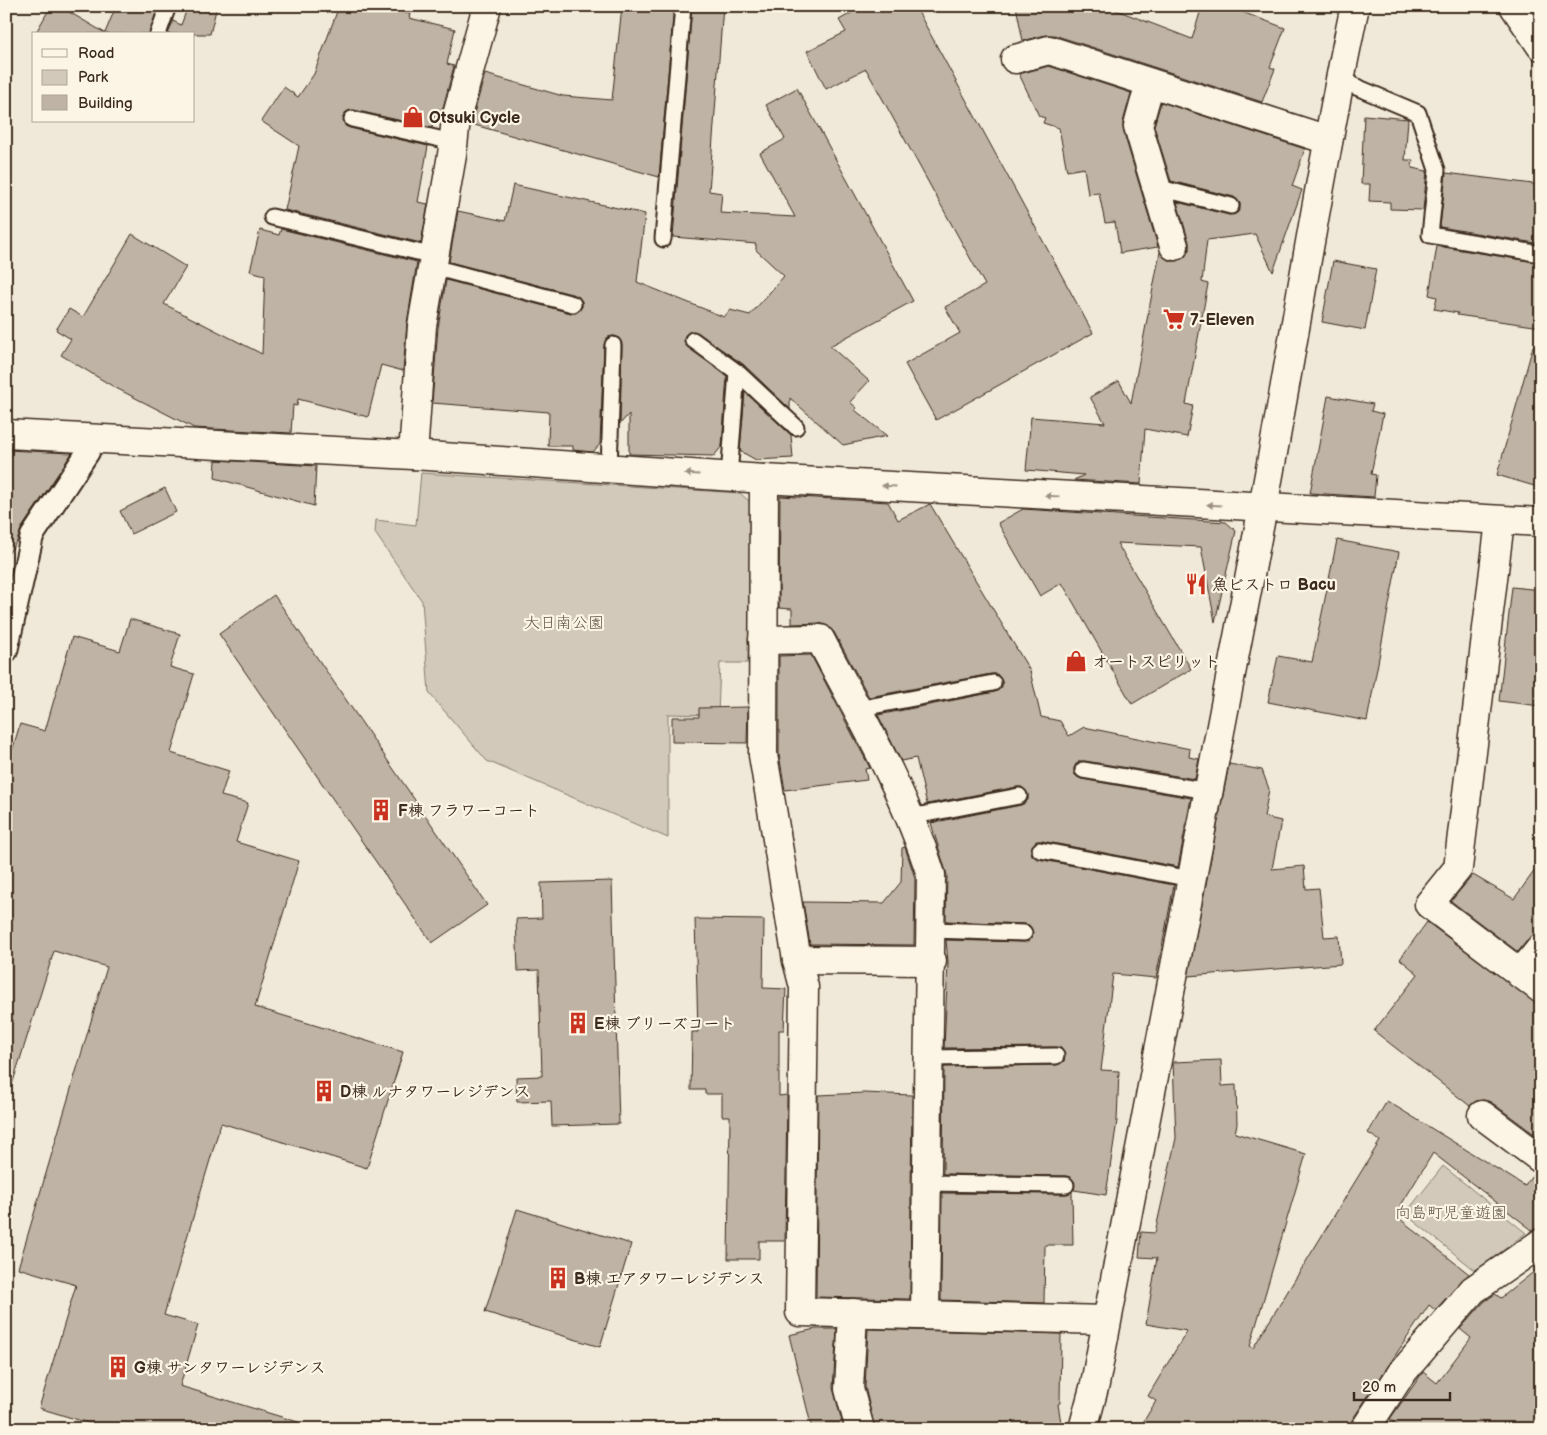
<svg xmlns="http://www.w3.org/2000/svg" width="1547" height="1435" viewBox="0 0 1547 1435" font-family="'Balsamiq Sans','Klee One',sans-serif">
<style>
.green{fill:#d2c9ba;stroke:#867a6c}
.building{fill:#beb3a4;stroke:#3b2a1e}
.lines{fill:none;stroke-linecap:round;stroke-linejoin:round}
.service-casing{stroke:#3b2a1e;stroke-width:19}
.pedestrian-casing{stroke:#3b2a1e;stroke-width:26}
.minor-casing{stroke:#3b2a1e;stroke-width:31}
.secondary-casing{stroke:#3b2a1e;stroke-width:31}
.service{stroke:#fcf5e5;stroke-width:15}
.pedestrian{stroke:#fcf5e5;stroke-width:22}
.minor{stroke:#fcf5e5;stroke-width:28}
.secondary{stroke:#fcf5e5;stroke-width:28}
.oneway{fill:#9c9082}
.labels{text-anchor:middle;stroke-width:4.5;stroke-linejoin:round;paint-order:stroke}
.poi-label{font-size:16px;font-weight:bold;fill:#3b2a1e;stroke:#fcf5e5;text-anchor:start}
.park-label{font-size:16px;fill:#615245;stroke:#fcf5e5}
</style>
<rect width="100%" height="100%" fill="#f0e9d9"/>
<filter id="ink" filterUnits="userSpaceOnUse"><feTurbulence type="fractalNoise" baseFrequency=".02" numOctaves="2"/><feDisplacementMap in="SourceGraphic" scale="10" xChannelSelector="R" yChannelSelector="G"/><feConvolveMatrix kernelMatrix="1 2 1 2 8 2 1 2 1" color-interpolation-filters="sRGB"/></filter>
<g filter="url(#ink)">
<g class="green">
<polygon points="421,473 740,493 750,502 748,663 720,663 718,715 668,714 668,838 487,761 429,693 422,601 375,533 376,520 416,525"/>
<polygon points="1443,1166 1526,1233 1476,1271 1405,1214"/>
</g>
<g class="building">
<polygon points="51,6 59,6 105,33 114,11 131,6 141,6 156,13 149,34 35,34"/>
<polygon points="188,6 217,6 210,34 168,34 173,21 181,25"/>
<polygon points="339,6 399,6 398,11 410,14 409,18 455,29 447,64 454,66 441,115 435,113 432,128 354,110 346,112 343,117 345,126 350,128 428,146 418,202 428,204 421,243 285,210 299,146 261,121 284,87 298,97 314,74"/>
<polygon points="622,6 674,6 659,177 471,124 485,74 563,96 612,100"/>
<polygon points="692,6 723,6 709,191 722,193 720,213 795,217 760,153 785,139 766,105 797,88 913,301 830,346 869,381 850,402 857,408 855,410 887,436 843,445 790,398 790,409 743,364 694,331 685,335 685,344 727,376 722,446 714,456 629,454 629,414 620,424 622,345 618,337 614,336 608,337 604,345 600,444 593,452 573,450 573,446 548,446 549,412 432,403 438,328 446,280 571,313 576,313 582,307 582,301 575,295 449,262 458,211 505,221 513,185 645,214 637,282 724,317 730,310 750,315 784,276 756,250 756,244 673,237"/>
<polygon points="864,6 915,6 1093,333 936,420 905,364 960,333 945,307 985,285 866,69 826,89 807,51 846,32 839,20"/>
<polygon points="1016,6 1106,6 1192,39 1202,6 1226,6 1285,28 1270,67 1275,69 1262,102 1054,35 1045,35 1023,41"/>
<polygon points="1049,66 1131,93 1123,122 1123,130 1158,247 1120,253 1115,222 1105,223 1099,193 1088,194 1084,168 1067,171 1059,128 1043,123 1045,118 1039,116 1019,74"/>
<polygon points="1161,102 1305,149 1292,186 1302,190 1273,272 1255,234 1207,240 1202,282 1208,284 1186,404 1193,406 1187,437 1145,429 1141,484 1074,480 1084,475 1026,470 1031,417 1105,423 1090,397 1119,381 1131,403 1160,252 1170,261 1178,261 1185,257 1189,250 1189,242 1177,202 1229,215 1237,213 1240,209 1240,203 1234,197 1171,181 1154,126"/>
<polygon points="1364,115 1408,119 1405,160 1413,160 1412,168 1427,171 1423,210 1390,209 1390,202 1369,201 1370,184 1361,184"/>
<polygon points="1446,173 1541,185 1541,244 1440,227"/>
<polygon points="281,229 417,262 407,323 403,371 381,365 368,417 298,399 297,406 293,405 291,433 194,428 114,387 61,355 71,339 56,330 69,309 83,317 132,234 186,267 164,304 262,354 265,275 250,271 260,230 279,235"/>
<polygon points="1437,246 1541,263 1541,327 1457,315 1458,313 1434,309 1437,297 1429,295"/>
<polygon points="1333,261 1376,269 1365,330 1322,322"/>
<polygon points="1533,346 1541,347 1541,488 1497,475"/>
<polygon points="745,392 791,435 793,458 756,460 740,451"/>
<polygon points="1328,396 1373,404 1371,411 1383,414 1371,474 1376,475 1374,497 1310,493"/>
<polygon points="6,450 72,453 21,529 17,541 6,557"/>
<polygon points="216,460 316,466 314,506 215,478"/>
<polygon points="165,488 176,512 131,534 120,511"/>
<polygon points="780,496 888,502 898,520 930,504 1030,671 1041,717 1060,721 1069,736 1084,727 1190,749 1189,757 1199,759 1195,779 1085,761 1079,761 1074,768 1074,774 1081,779 1191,798 1178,867 1042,841 1036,841 1031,848 1031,854 1038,859 1174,885 1156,978 1113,974 1101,1070 1119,1071 1117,1121 1106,1195 1074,1190 1074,1181 1066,1176 943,1174 944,1067 1056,1065 1064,1061 1065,1055 1061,1048 1056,1047 944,1048 948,962 946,940 1024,942 1032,938 1033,933 1029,925 1024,924 946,921 947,875 931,823 1021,805 1028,800 1028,794 1022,787 1017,787 927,804 916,758 901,761 878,715 995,692 1002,687 1002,681 997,674 991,674 869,697 834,632 828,626 820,623 792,624 792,609 779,608"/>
<polygon points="1023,509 1226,522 1236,531 1215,622 1201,547 1117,543 1191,669 1132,704 1062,583 1040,596 998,523"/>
<polygon points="1337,540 1399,552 1367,721 1268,702 1278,656 1312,662"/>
<polygon points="1512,587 1541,590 1541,706 1499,701"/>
<polygon points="274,595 487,905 432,943 219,634"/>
<polygon points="130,619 180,634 170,667 194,674 171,753 229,771 221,796 248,803 236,842 299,861 255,1007 403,1052 367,1168 221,1123 164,1315 198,1325 180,1386 298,1422 297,1429 108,1429 39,1408 76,1285 18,1268 107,967 54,951 12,1085 6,1085 6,771 20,724 45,731 72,637 120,651"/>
<polygon points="811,655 870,768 865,769 867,780 785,790 779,754 779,656"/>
<polygon points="748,707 747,743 672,742 672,717 699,717 699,708"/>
<polygon points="1229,764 1262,770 1269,789 1264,817 1281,821 1272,869 1304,866 1306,889 1319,888 1324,937 1339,936 1341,964 1188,976"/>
<polygon points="905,847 915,878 914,945 810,944 803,902 884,903 901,882 902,848"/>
<polygon points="1541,862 1541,933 1529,938 1518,952 1451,901 1473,875 1514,899"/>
<polygon points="612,881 619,1124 552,1126 551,1101 517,1102 516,1077 542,1076 539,970 518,971 516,919 542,918 541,883"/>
<polygon points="695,919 764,920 763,988 786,989 784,1030 779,1030 779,1096 787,1095 785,1241 759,1241 759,1259 728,1259 730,1116 722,1116 722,1094 705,1094 705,1090 691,1090 692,1032 698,1032"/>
<polygon points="1427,922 1541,1007 1541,1139 1491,1102 1484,1100 1476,1101 1470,1106 1374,1031 1418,974 1400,959"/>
<polygon points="1221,1060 1222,1086 1236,1085 1237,1124 1235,1133 1306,1154 1250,1346 1253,1348 1380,1141 1368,1133 1387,1101 1525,1186 1534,1173 1541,1174 1541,1228 1532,1230 1433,1153 1395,1215 1469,1274 1435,1310 1429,1305 1352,1420 1349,1429 1139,1429 1156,1401 1148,1396 1187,1331 1146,1324 1157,1258 1139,1257 1141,1232 1155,1233 1176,1138 1173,1062"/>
<polygon points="864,1093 912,1095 910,1299 816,1297 818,1095"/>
<polygon points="1072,1192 1073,1245 1045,1245 1044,1303 941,1300 942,1193 1066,1194"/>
<polygon points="517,1209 631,1244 600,1347 485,1312"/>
<polygon points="1541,1266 1541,1429 1402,1429 1390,1419 1423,1372 1437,1383 1471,1338 1460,1329 1484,1302 1495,1294 1501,1298"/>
<polygon points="815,1329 837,1329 833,1388 844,1429 812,1429 789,1335"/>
<polygon points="868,1329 1061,1334 1060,1403 1058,1404 1062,1429 875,1429 865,1387"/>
</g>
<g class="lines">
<g class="service-casing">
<g id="service">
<polyline points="158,34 168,6"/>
<polyline points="1340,80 1418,113 1437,170 1430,235 1541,254"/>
<polyline points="352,119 453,142"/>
<polyline points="1156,187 1231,206"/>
<polyline points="272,217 434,256"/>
<polyline points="663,239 683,6"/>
<polyline points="433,267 573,304"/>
<polyline points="693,340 737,372 796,427"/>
<polyline points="609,469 613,345"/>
<polyline points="729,477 737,372"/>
<polyline points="857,709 993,683"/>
<polyline points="1083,770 1208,791"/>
<polyline points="910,817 1019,796"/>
<polyline points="1040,850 1191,879"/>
<polyline points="932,930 1024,933"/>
<polyline points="930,1058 1056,1056"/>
<polyline points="928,1183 1066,1185"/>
</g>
</g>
<g class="pedestrian-casing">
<polyline id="pedestrian" points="6,651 32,536 88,452"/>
</g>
<g class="minor-casing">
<g id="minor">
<polyline points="1015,59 1049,50 1328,140"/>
<polyline points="1150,83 1138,126 1174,246"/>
<polyline points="6,434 413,455 764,479 1541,522"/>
<polyline points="413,455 422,326 452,155 456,119 487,6"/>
<polyline points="764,479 763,755 797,960 804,987 800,1312 1106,1320"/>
<polyline points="1500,521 1458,868 1429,904 1541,989"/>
<path d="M763,640L820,639C860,715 905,792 931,875L925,1314"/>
<polyline points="797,960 932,961"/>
<polyline points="1520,974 1541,948"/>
<polyline points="1482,1115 1541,1159"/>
<polyline points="853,1313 849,1389 860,1429"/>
<path d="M1083,1429L1095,1384C1148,1093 1207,803 1262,512C1294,344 1319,174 1355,6"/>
<polyline points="1365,1429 1401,1374 1473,1290 1541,1243"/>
</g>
</g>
<g class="secondary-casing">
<polyline id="secondary" points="1514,6 1541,46"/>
</g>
<use href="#service" class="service"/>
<use href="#pedestrian" class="pedestrian"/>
<use href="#minor" class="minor"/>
<use href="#secondary" class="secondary"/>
</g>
<defs><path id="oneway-solid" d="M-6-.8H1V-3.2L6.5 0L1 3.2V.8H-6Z" transform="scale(1.25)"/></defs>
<g class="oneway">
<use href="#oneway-solid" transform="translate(692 474) rotate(-176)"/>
<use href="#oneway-solid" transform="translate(889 486) rotate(-177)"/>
<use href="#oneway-solid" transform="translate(1052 496) rotate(-177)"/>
<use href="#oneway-solid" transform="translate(1214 505) rotate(-177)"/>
</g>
</g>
<defs>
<g id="shop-bare" transform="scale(1.725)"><path d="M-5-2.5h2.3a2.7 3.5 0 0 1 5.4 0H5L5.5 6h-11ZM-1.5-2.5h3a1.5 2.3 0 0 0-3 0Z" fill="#c8321e" stroke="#fcf5e5" stroke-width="2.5" paint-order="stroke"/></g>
<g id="supermarket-bare" transform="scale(1.725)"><path d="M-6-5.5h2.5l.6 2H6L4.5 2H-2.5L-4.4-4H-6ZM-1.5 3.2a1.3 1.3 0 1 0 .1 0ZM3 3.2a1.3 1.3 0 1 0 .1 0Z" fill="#c8321e" stroke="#fcf5e5" stroke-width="2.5" paint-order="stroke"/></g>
<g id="restaurant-bare" transform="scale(1.725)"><path d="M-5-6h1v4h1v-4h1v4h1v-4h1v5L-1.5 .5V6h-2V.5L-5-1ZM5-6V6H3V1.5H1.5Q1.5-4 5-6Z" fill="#c8321e" stroke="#fcf5e5" stroke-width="2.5" paint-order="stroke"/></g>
<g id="building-bare" transform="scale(1.725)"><path d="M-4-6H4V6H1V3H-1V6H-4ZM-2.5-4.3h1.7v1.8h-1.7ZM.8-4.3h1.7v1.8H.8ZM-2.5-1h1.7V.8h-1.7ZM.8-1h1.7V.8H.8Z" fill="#c8321e" stroke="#fcf5e5" stroke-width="2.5" paint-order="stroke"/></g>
</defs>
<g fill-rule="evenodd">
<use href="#shop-bare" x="413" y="117"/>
<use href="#supermarket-bare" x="1174" y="319"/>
<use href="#restaurant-bare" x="1196" y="584"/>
<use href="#shop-bare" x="1076" y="661"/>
<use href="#building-bare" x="381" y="810"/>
<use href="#building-bare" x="578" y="1023"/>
<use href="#building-bare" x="324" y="1091"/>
<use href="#building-bare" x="558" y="1278"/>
<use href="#building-bare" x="118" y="1367"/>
</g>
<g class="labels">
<g class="poi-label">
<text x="429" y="123">Otsuki Cycle</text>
<text x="1190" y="325">7-Eleven</text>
<text x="1212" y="590">魚ビストロ Bacu</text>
<text x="1092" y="667">オートスピリット</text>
<text x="398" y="816">F棟 フラワーコート</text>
<text x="594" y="1029">E棟 ブリーズコート</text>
<text x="340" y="1097">D棟 ルナタワーレジデンス</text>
<text x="574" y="1284">B棟 エアタワーレジデンス</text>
<text x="134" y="1373">G棟 サンタワーレジデンス</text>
</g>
<g class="park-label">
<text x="564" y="628">大日南公園</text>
<text x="1451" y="1218">向島町児童遊園</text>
</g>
</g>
<rect width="1547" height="1435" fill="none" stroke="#fcf5e5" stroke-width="25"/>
<rect x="12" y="12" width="1522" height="1410" fill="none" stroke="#3b2a1e" stroke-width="2" filter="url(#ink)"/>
<rect x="32" y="32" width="162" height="90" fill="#fcf5e5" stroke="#afa495"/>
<rect x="42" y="49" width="25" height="8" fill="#fcf5e5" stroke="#afa495"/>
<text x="78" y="58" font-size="15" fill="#3b2a1e">Road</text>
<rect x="42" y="70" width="25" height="15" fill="#d2c9ba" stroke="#afa495"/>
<text x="78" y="82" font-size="15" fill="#3b2a1e">Park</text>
<rect x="42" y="95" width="25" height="15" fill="#beb3a4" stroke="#afa495"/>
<text x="78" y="108" font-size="15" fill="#3b2a1e">Building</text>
<path d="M1354 1392v8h96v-8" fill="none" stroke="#3b2a1e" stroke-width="2.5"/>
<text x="1362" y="1392" font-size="15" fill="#3b2a1e" stroke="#fcf5e5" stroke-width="4" paint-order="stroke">20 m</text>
</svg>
